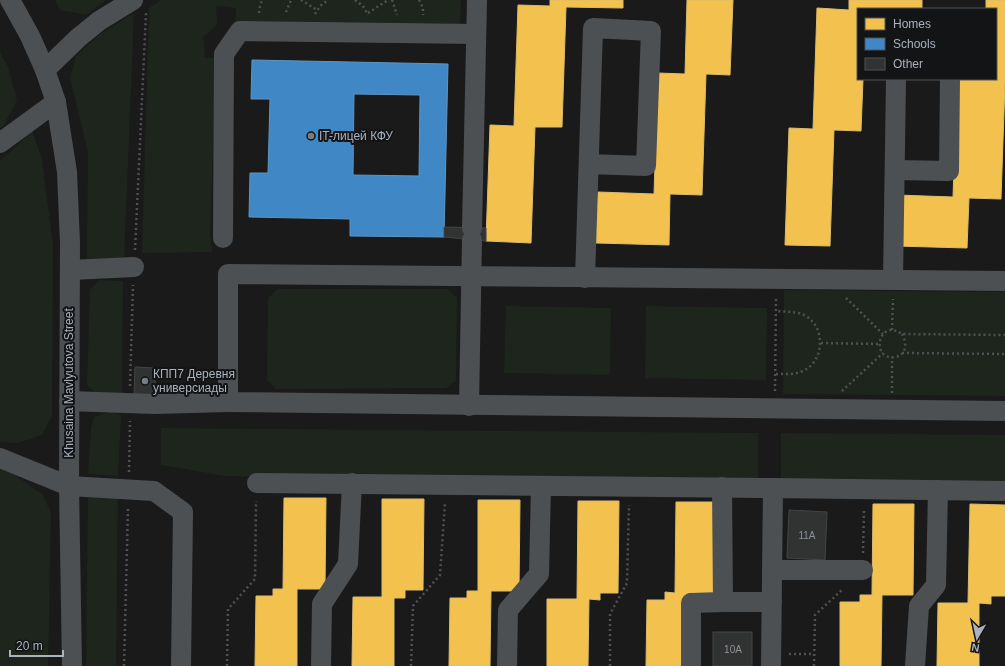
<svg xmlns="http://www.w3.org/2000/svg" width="1005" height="666" viewBox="0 0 1005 666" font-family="Helvetica,sans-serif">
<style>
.green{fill:#1d251d}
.homes{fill:#f2c14e;stroke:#dcbc6f}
.schools{fill:#3f88c5;stroke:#5f95c2;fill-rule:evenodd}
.building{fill:#313232;stroke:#424446}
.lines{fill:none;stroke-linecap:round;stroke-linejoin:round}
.path{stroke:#505154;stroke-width:2.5;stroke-dasharray:2 3;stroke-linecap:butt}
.minor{stroke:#4d5053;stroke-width:20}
.poi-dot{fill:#787d83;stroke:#131416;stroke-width:1.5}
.labels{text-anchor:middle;stroke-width:4;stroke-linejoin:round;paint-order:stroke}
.number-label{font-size:10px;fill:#8c929a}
.poi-label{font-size:12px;fill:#aab2bc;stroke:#131416;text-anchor:start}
.street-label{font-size:12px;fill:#aab2bc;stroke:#131416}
</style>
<rect width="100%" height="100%" fill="#1a1a1a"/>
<g class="green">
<polygon points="55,0 106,0 86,15 60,10"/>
<polygon points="161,0 461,0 460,27 235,27 236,8 216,6 217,25 203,37 205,58 216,58 210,234 212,252 142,253 149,8"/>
<polygon points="134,13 124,261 87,262 88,152 70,77 76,56 99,35"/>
<polygon points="0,52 8,67 17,100 4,125 0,129"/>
<polygon points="32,130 42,160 53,245 52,416 42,435 18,443 0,442 0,160 13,150"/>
<polygon points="99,280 123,281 122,394 97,394 87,385 90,290"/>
<polygon points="278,289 448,289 457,298 456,381 446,388 276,389 267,380 268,298"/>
<polygon points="784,290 1005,292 1005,396 783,394"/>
<polygon points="506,306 611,308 610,375 504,373"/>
<polygon points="646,306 767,308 766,380 645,378"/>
<polygon points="111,411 121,415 118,476 88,474 91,428 94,417"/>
<polygon points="161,428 758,433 758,483 225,476 161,465"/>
<polygon points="781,433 1005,435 1005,485 781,483"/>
<polygon points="0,469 16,476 43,495 51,513 48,666 0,666"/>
<polygon points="88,492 118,492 116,666 86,666"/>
</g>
<g class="homes">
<polygon points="550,0 623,0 623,8 566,7 562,127 535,127 531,243 486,241 490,125 514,126 518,5 550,6"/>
<polygon points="687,0 733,0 730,75 706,74 702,195 670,194 669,245 596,243 598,192 654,194 658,73 685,74"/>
<polygon points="849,0 922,0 922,9 858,9 858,79 863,79 861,131 834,130 830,246 785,245 789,128 813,129 817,8 849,10"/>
<polygon points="986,0 1005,0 1005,82 1001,199 969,198 967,248 895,246 897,195 953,197 957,79 996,79 996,9 986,9"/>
<polygon points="284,498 326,498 325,589 297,589 297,666 255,666 256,596 273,596 273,589 283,589"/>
<polygon points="382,499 424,499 423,590 405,590 405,598 394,598 394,666 352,666 353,597 382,597"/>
<polygon points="478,500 520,500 519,591 491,591 490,666 449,666 450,598 467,598 467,591 478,591"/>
<polygon points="578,501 619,501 618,593 600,593 600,600 589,599 588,666 547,666 547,599 577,599"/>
<polygon points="676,502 718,502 717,593 688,593 688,666 646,666 647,600 665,600 665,592 675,593"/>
<polygon points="873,504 914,504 913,595 882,595 881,666 840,666 840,602 860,602 860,595 872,595"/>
<polygon points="970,504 1005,505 1005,596 991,596 991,604 979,603 979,666 937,666 938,603 968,603"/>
</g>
<path class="schools" d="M252,60L448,64L444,237L350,236V219L249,217L250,173H268L270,99H251ZM354,94L420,95L419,176L353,175Z"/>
<g class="building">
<polygon points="444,227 486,228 486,241 444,237"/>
<polygon points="135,367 155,368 155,395 134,395"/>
<polygon points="789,510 827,512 825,560 787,558"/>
<rect x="713" y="632" width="39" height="34"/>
</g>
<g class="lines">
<g class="path">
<polyline points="301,0 317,10"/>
<polyline points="355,0 363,6 368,15"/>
<polyline points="392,0 397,15"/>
<polyline points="419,0 423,8 423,15"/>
<polyline points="286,12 291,0"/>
<polyline points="259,13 260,6 262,0"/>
<polyline points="368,13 388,0"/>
<polyline points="315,14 320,6 328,0"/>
<polyline points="135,250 146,13"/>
<polyline points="846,298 883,334"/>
<polyline points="892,330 893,299"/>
<path d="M902,334C907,343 907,355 895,357C870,361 878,317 902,334L1005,335"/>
<polyline points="821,343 879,344"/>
<polyline points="902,353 1005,354"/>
<path d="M776,374C785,374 794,375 803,371C825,361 826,326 804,315C795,311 786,312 776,311"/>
<polyline points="130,386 133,285"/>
<polyline points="775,391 776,298"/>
<polyline points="842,391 883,353"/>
<polyline points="892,393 892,357"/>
<polyline points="129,472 130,421"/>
<polyline points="863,553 864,508"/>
<polyline points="789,654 814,654"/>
<polyline points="124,666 128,507"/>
<polyline points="227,666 228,609 255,579 256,501"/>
<polyline points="411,666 413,606 440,575 445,503"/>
<polyline points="610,666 610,614 627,583 629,505"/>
<polyline points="814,666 815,615 843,589"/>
</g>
<g class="minor">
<polyline points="10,0 30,36 45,70 56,102 67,172 70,243 69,486 72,666"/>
<polyline points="45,70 78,38 99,21 133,0"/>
<polyline points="0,143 56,102"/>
<polyline points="895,170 949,171 950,79"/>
<polyline points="472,228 477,0"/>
<polyline points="223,238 224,54 240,31 476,34"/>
<polyline points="70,270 134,267"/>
<polyline points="585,278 593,28 651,31 646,166 589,164"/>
<polyline points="893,280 896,79"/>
<polyline points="1005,281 228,274 228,402 1005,411"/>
<polyline points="69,401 154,404 228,402"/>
<polyline points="469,406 472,240"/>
<polyline points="0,458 69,486 154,491 183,512 181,666"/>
<polyline points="257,483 773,488"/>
<polyline points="722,487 723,602"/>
<polyline points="772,570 863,570"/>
<polyline points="321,666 322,604 348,564 352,483"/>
<polyline points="507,666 508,610 539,574 541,486"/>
<polyline points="691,666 691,603 723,602 772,602"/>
<polyline points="771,666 773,488 1005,491"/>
<polyline points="915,666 919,606 936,585 938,490"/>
</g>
</g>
<g class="poi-dot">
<circle cx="311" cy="136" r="4"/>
<circle cx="145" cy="381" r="4"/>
</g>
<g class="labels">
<g class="number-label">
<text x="807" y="539">11А</text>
<text x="733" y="653">10А</text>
</g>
<g class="poi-label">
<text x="319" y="140">IT-лицей КФУ</text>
<text x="153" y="378">КПП7 Деревня<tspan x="153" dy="14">универсиады</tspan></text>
</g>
<g class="street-label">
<text transform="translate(69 383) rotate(-90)" y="4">Khusaina Mavlyutova Street</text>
</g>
</g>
<rect x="857" y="8" width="140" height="72" fill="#131416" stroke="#4f5358"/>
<rect x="865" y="18" width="20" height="12" fill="#f2c14e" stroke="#4f5358"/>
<text x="893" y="28" font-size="12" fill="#aab2bc">Homes</text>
<rect x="865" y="38" width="20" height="12" fill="#3f88c5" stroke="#4f5358"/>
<text x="893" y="48" font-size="12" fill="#aab2bc">Schools</text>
<rect x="865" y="58" width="20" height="12" fill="#313232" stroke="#4f5358"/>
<text x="893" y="68" font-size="12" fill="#aab2bc">Other</text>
<g transform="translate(977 638) rotate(189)" stroke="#131416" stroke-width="3" paint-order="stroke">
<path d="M0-3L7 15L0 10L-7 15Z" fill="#aab2bc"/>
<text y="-6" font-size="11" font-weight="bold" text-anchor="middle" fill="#aab2bc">N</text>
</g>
<path d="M10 650v6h53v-6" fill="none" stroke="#aab2bc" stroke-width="2"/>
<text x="16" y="650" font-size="12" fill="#aab2bc" stroke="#131416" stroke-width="3" paint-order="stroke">20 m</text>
</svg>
